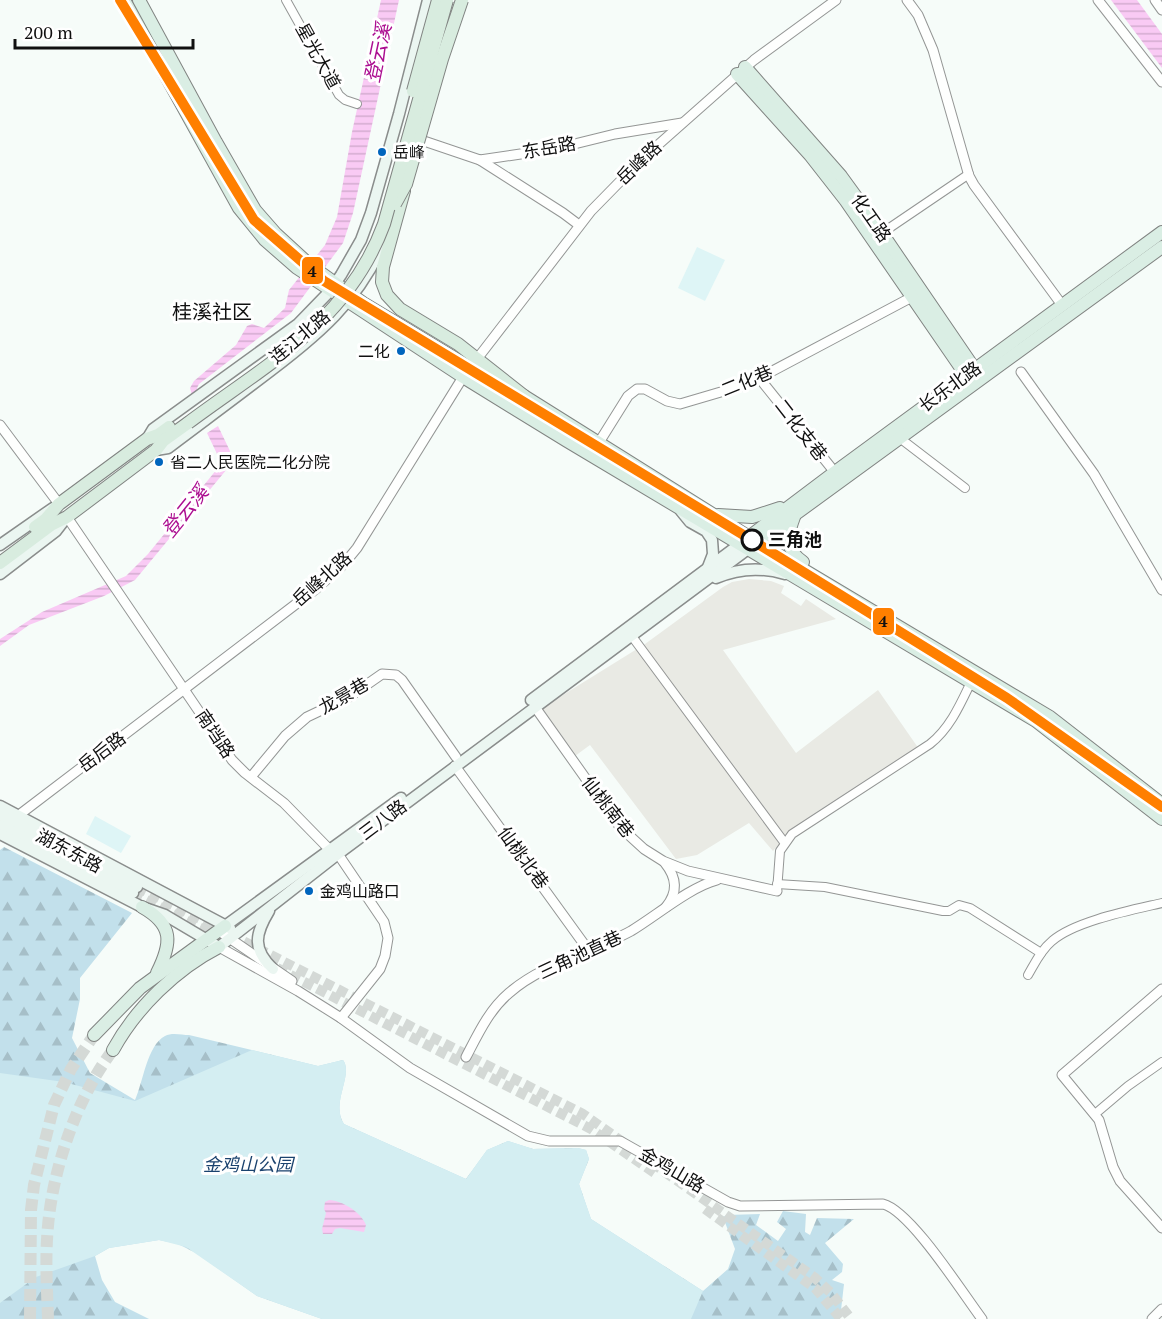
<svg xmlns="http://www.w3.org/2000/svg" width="1162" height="1319" viewBox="0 0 1162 1319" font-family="'PT Serif','Noto Sans SC',serif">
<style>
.industrial{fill:#e9eae4}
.forest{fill:url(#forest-firs)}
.park{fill:#d4eef2}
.pitch{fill:#def5f6}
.water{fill:url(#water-rules)}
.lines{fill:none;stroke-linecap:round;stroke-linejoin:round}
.secondary-tunnel{stroke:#d4d9d6;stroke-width:10;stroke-dasharray:10 5;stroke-linecap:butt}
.primary-tunnel{stroke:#d4d9d6;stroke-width:12;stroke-dasharray:12 6;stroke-linecap:butt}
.minor-casing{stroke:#949695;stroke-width:10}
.tertiary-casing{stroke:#949695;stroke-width:11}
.secondary-casing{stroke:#8a8d8c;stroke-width:13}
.primary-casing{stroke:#818482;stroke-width:14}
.trunk-casing{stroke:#818482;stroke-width:14}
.minor{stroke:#fefffe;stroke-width:8}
.tertiary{stroke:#fefffe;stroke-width:9}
.secondary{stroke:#ebf6f1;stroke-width:10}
.primary{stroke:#daeee4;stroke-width:12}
.trunk{stroke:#d8ecdf;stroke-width:12}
.trunk-bridge-casing{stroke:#818482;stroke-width:14;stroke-linecap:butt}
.trunk-bridge{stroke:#d8ecdf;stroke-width:12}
.metro-1-casing{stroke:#fff;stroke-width:15}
.metro-1{stroke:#ff7f00;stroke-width:10}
.bus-dot{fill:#0065bd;stroke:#fff;stroke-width:2}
.stop-dot{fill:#fff;stroke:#101010;stroke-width:3}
.labels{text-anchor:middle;stroke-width:6;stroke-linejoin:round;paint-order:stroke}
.bus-label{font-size:16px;fill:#101010;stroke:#fff;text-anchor:start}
.street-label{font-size:18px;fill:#101010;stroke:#fff}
.stop-label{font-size:18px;font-weight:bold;fill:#101010;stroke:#fff;text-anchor:start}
.park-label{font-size:18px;font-style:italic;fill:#1a426e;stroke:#fff}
.water-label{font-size:20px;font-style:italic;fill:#ac0f91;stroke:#fff}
.neighbourhood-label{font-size:20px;fill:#101010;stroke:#fff}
.line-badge{stroke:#fff;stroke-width:2}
.pale-badge-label{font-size:16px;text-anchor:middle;font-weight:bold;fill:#111}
</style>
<defs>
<pattern id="forest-firs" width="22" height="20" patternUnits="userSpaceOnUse" patternTransform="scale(1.5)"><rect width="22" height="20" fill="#c2e0eb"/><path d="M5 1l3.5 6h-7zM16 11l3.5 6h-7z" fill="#a6bfc8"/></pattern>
<pattern id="water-rules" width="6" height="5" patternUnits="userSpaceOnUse" patternTransform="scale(1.5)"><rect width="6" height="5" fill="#f9caf4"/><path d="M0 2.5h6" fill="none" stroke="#d4acd0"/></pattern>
</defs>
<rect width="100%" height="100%" fill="#f6fcf9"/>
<polygon class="industrial" points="749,579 771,581 784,586 781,593 801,606 806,599 836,619 723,650 796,753 878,690 919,749 786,836 773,851 749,823 697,855 676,859 590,745 575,756 542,708 645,644 723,587 732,582"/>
<path class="forest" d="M4,847L132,913L80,978V999L72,1038L90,1073L135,1100C143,1083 147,1045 165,1036C172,1032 182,1035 189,1035L318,1066L343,1060C354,1075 330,1103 344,1124L466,1179L487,1150L508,1141L533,1149L578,1148L586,1150L589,1159L579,1184L591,1219L703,1291L728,1269L735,1249L723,1217L727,1215L760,1214L756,1225L778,1241L786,1229L777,1222L783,1211L806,1214L805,1232L810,1235L817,1218L854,1219L825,1243L843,1264L842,1272L832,1280L844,1284L840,1319H322L257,1296L196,1253L178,1244L159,1240L109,1248L95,1256L102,1280L115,1302L149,1319H0V850Z"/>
<path class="park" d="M252,1050L318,1066L343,1060C354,1075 330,1103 344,1124L466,1179L487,1150L508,1141L533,1149L578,1148L586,1150L589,1159L579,1184L591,1219L703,1291L691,1319H322L257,1296L186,1247L159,1240L109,1248L95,1256L36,1277L0,1303V1073L64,1082L135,1101Z"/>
<g class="pitch">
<polygon points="697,247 725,260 705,301 678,288"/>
<polygon points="95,816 131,836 121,853 86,834"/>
</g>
<g class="water">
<polygon points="381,0 399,0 353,213 343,243 291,313 199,384 197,388 199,393 192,395 190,388 194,381 236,345 247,326 252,324 264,328 285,308 289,290 325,245 337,217 352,132"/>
<polygon points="1111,0 1137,0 1162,34 1162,68"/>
<polygon points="218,426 230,451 227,469 135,580 104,596 29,625 0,646 0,639 42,612 126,576 148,554 217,469 219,458 207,433"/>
<path d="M329,1200C343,1201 361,1212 366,1225L364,1232L340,1228L335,1229L332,1234H323L322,1229L326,1213L324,1209L325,1202Z"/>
</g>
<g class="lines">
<g class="secondary-tunnel">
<polyline points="137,887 583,1114 627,1145"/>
<polyline points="133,893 218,937"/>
<polyline points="277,968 591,1129 656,1174"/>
<polyline points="652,1163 814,1277 831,1293 851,1319"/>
<polyline points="705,1209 815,1288 841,1319"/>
</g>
<g class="primary-tunnel">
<polyline points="30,1319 31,1210 34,1185 54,1105 71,1069 94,1035"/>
<path d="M48,1319C47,1288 45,1257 48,1226C53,1168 77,1097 113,1050"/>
</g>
<g class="minor-casing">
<g id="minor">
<polyline points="286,0 339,95 345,100 357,104"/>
<polyline points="882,233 969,174"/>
<polyline points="901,439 965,488"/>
<polyline points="631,635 784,842"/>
<polyline points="777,884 825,887 943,911 949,911 959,905 970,908 1041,953"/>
<path d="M777,891L780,851L792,834L930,744C950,728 960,705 971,682"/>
<path d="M1028,975C1035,963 1041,950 1052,941C1075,921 1132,910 1162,903"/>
<polyline points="1095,1114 1128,1086 1162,1062"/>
</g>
</g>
<g class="tertiary-casing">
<g id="tertiary">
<polyline points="907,0 918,15 933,50 969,176 974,185 1062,305"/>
<polyline points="1098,0 1162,82"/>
<polyline points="1155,0 1162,10"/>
<polyline points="418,139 480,160 554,149 615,134 682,123"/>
<polyline points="480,160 563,213 579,225"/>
<polyline points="477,359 591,211 641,160 754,60 836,0"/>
<polyline points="1021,372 1094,474 1162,590"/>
<polyline points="760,379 837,475"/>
<polyline points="0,425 59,504"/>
<polyline points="598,444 628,396 637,389 645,389 667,401 680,404 748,384 912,297"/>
<polyline points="67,517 232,760 245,773 284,803 330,850"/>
<polyline points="535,707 620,827 644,849 663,861 688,871 777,891"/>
<polyline points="455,766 589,951"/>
<polyline points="251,777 285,736 307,717 349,697 382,674 396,675 402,680 456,757"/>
<polyline points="19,815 317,588 343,565 357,548 463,377"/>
<polyline points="338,854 384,922 388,938 385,956 380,969 341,1018"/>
<path d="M665,863C677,878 678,892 666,907"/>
<polyline points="219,931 292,981"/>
<path d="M219,947L298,991L341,1018L410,1068L528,1136L549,1141H620L728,1202L740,1206L883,1204C911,1211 963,1294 982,1319"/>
<polyline points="1162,989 1062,1075 1099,1120 1113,1167 1120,1181 1162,1228"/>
<path d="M466,1057C478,1034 489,1010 509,993C542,964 592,952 631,931C656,916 690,887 717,880"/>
<polyline points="1152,1319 1162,1309"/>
</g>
</g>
<g class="secondary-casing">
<g id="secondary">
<polyline points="147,439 153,429 298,324 330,291 341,275 361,240 371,213 399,114 428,0"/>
<path d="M156,450L168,448C197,426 227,404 257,381C314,339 363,300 388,231"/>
<polyline points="681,511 690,522 706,531 712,540 713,554 708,567"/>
<polyline points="0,545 53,508"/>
<polyline points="0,574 56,531 66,518"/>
<path d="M716,578C739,568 761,567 785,574"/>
<polyline points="531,700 740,544"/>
<polyline points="0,806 230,928"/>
<polyline points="0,815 137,887"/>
<polyline points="0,825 133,893"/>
<polyline points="0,834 142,907 165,915 219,947 338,854 748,549"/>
<path d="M269,911C255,934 252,949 273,969"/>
<polyline points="225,926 401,798"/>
</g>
</g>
<g class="primary-casing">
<g id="primary">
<polyline points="124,0 239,208 265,240 297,268 463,377 567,441 1036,721 1162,819"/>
<polyline points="139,0 216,142 255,210 276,234 311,266 363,303 469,367 524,396 757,542 1050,717 1162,804"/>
<polyline points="745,67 841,176 873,220 978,374"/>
<polyline points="737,74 810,155 846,201 970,381"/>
<polyline points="718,515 752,517 780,508"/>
<path d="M794,517C787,535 785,550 803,562"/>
<polyline points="745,540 835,472 1162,232"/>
<polyline points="753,545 1162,247"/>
<path d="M142,907C174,925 172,943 157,973"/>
<polyline points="94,1035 140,988 225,926"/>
<path d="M113,1050C136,1008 176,969 219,947"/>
</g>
</g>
<g class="trunk-casing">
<g id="trunk">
<polyline points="404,191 383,267 382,282 387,295 400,309 458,344 524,396"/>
<polyline points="35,527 46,519 59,504 147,439 158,435 169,427"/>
<polyline points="0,563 51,525 67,517 156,450 163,441 188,423"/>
</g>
</g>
<use href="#minor" class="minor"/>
<use href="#tertiary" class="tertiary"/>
<use href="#secondary" class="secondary"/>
<use href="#primary" class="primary"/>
<use href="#trunk" class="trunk"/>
<g class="trunk-bridge-casing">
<g id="trunk-bridge">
<polyline points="413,91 438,0"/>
<polyline points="395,204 406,184 442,59 462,0"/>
<path d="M188,423C267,364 348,322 384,224L447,0"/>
</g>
</g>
<use href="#trunk-bridge" class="trunk-bridge"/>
<g class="metro-1-casing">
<polyline id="metro-1" points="120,0 254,220 324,281 750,539 1007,698 1162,807"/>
</g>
<use href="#metro-1" class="metro-1"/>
</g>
<g class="bus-dot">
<circle cx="382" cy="152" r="5"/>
<circle cx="401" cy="351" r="5"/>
<circle cx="159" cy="462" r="5"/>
<circle cx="309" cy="891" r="5"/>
</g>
<circle class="stop-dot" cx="752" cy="540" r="10"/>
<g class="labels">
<g class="bus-label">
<text x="393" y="158">岳峰</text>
<text x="390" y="357" text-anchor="end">二化</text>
<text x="170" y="468">省二人民医院二化分院</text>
<text x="320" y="897">金鸡山路口</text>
</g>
<g class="street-label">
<text transform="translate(318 56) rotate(61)" y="6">星光大道</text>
<text transform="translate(549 148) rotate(-10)" y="6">东岳路</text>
<text transform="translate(639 163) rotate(-44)" y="6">岳峰路</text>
<text transform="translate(871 218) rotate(55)" y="6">化工路</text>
<text transform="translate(300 337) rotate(-40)" y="6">连江北路</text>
<text transform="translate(747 381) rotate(-22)" y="6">二化巷</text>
<text transform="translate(950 387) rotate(-36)" y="6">长乐北路</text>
<text transform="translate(801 430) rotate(52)" y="6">二化支巷</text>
<text transform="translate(322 579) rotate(-42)" y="6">岳峰北路</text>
<text transform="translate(344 696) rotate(-30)" y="6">龙景巷</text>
<text transform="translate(215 734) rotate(56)" y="6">南垱路</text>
<text transform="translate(102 752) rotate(-37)" y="6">岳后路</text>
<text transform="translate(608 807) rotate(52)" y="6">仙桃南巷</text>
<text transform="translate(383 820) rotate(-37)" y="6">三八路</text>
<text transform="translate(69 851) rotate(28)" y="6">湖东东路</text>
<text transform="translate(523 858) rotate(54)" y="6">仙桃北巷</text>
<text transform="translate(580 955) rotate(-25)" y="6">三角池直巷</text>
<text transform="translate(672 1170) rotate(30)" y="6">金鸡山路</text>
</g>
<g class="stop-label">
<text x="768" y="546">三角池</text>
</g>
<g class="park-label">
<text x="248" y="1171">金鸡山公园</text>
</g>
<g class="water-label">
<text transform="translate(378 53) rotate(-78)" y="7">登云溪</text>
<text transform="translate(185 511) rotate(-51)" y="7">登云溪</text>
</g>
<g class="neighbourhood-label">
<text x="212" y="319">桂溪社区</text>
</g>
</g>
<g class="line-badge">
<rect x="301" y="256" width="23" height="29" rx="6" fill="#ff7f00"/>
<rect x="872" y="607" width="23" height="29" rx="6" fill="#ff7f00"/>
</g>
<g class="pale-badge-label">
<text x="312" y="277">4</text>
<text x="883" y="627">4</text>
</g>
<path d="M15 39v9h178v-9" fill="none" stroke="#101010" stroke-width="3"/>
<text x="24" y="39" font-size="18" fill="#101010" stroke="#ffffff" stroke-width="4.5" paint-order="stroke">200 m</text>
</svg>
